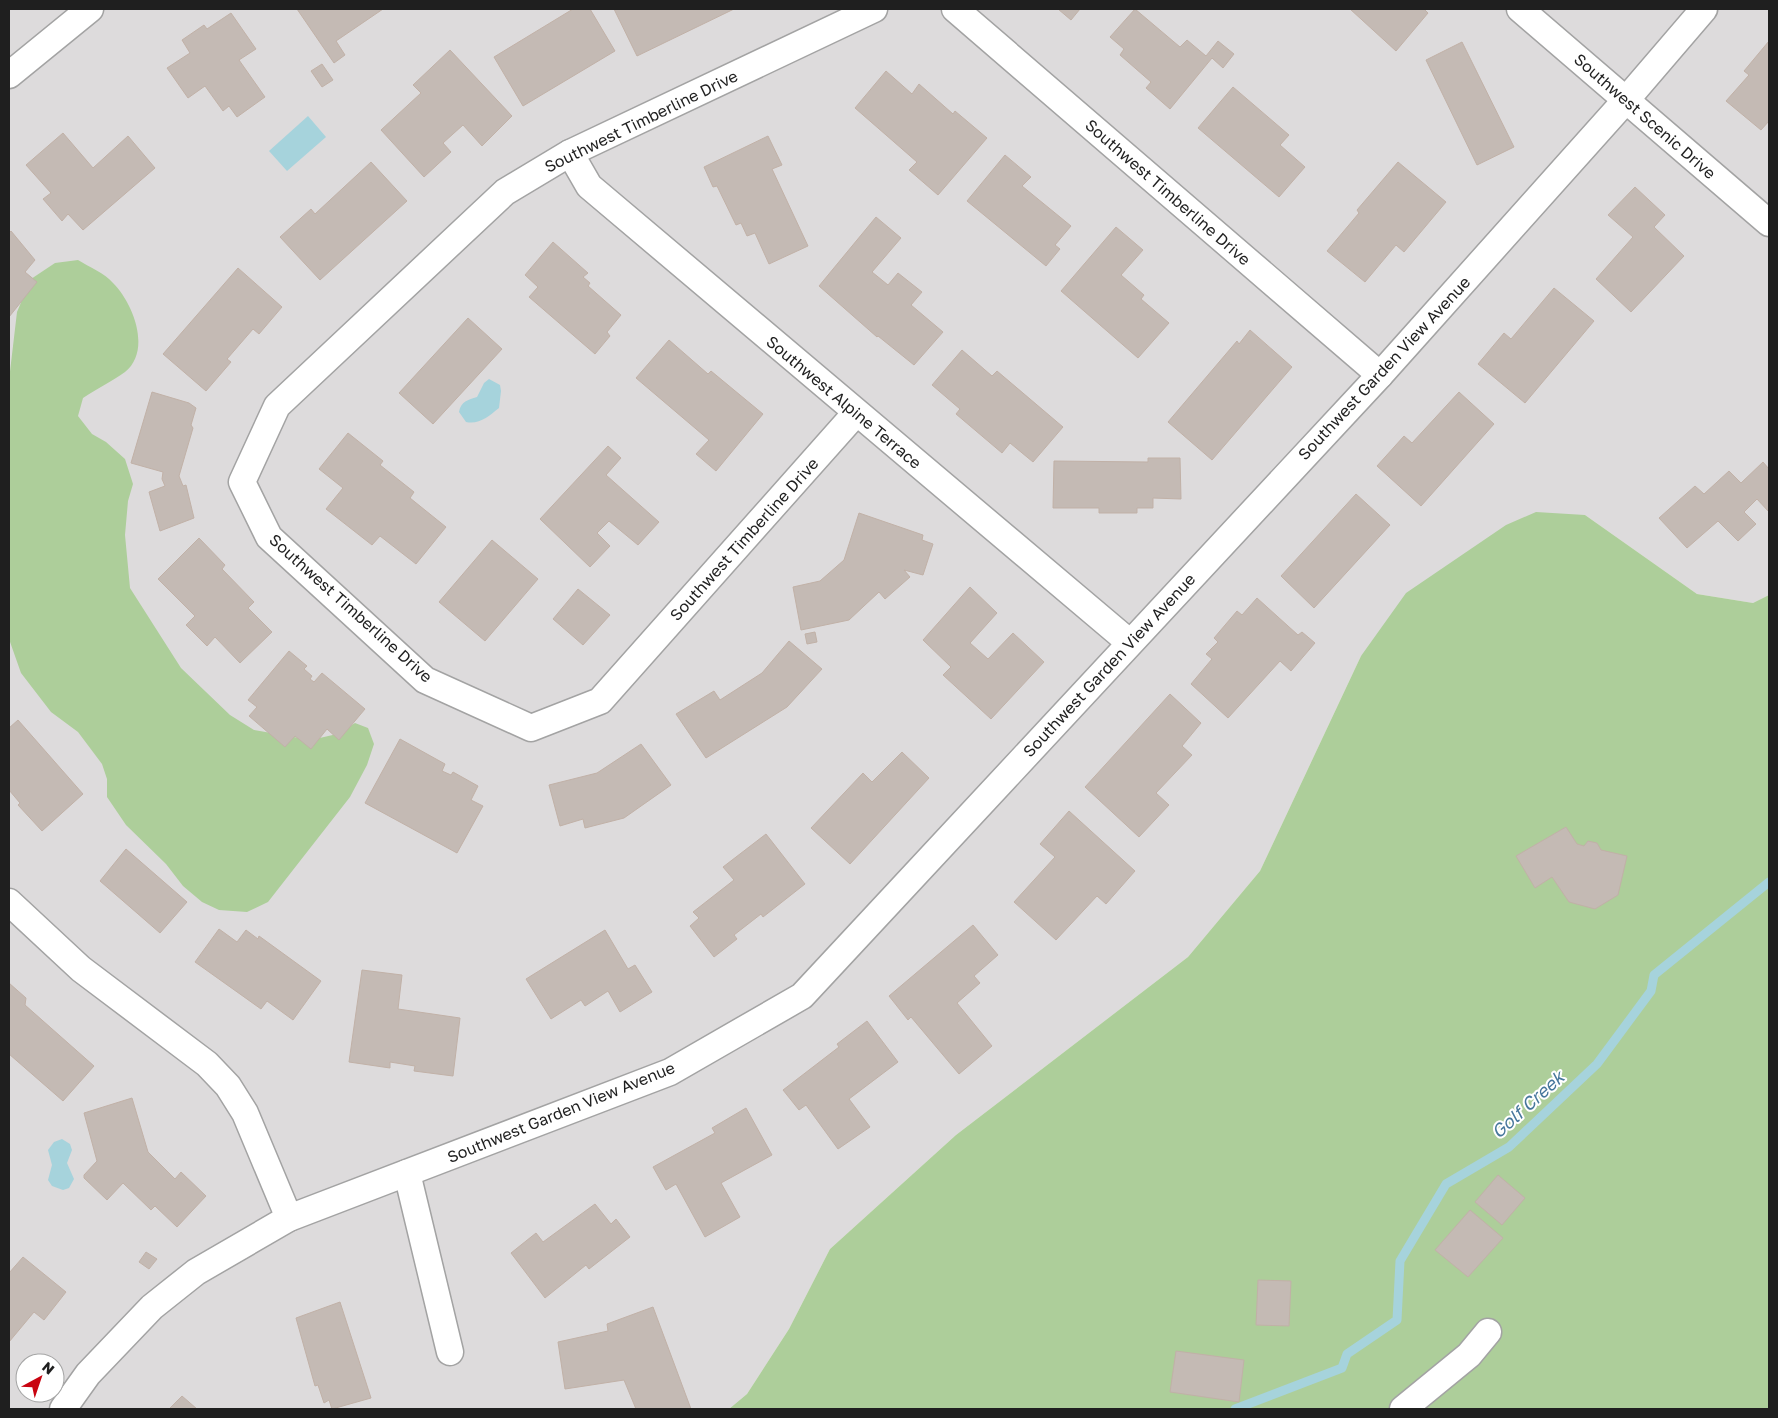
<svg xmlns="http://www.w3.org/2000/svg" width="1778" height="1418" viewBox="0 0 1778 1418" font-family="'Golos Text',sans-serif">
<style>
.residential{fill:#dddbdc;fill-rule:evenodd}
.forest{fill:#adce9a}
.water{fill:#a6d3dc}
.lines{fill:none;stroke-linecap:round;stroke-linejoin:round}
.stream{stroke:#a6d3dc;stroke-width:9}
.building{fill:#c4bab4;stroke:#c1b1a7}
.street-casing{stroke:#a3a3a3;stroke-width:29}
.street{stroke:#fff;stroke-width:26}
.labels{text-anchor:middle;stroke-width:4;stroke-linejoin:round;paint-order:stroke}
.street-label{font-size:16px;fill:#1f1f1f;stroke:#fff}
.water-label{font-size:18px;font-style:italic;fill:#47779c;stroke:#fff}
</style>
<rect width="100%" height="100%" fill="#efebe5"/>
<path class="residential" d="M9,9H1769V595L1753,603L1697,594L1585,515L1361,656L1260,871L1188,957L956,1135L830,1249L789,1329L747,1394L729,1409H9ZM25,1363H55V1393H25Z"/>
<g class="forest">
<path d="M78,260C89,267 105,273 113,283C133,303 152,350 125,372C113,381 96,389 83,398L78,416L92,434L106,442L125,459L133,484L128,501L125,535L130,588L181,668L230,715L254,730L311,740L337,734L355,723L368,728L374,744L367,765L350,797L268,902L247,912L219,910L202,902L183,886L166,864L126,825L107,797V779L102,764L78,732L51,712L21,673L9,639V380L17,312L31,279L55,263Z"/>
<polygon points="1536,512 1585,515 1697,594 1753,603 1769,595 1769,1409 729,1409 747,1394 789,1329 830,1249 956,1135 1188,957 1260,871 1361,656 1406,593 1506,525"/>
</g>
<g class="water">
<polygon points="308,116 326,137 287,171 269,151"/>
<path d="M489,379L500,385L501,391L499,408C489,416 479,425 466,422L459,412C461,401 468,400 477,397L484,383Z"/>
<polygon points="62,1139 70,1144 72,1150 67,1163 74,1179 69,1188 63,1190 52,1186 48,1180 52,1165 48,1150 54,1142"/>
</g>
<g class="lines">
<polyline class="stream" points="1235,1409 1342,1368 1347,1354 1397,1320 1400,1261 1446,1184 1509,1147 1597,1064 1651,991 1654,975 1769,882"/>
</g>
<g class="building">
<polygon points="297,9 383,9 336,41 345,55 334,63"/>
<polygon points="573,9 590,9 615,51 523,106 494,57"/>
<polygon points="614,9 734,9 637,56"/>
<polygon points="1058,9 1080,9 1071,20"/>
<polygon points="1135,9 1180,47 1187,40 1206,56 1218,41 1234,54 1223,68 1212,58 1170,109 1146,88 1151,82 1120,55 1124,49 1110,37"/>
<polygon points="1350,9 1424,9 1428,13 1396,51"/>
<polygon points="231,13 256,49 239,60 265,97 237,117 229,106 223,111 205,86 188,98 167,68 190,53 182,40 204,25 207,29"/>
<polygon points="1769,41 1769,121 1761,130 1726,101 1749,75 1744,71"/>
<polygon points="1462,42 1514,147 1477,165 1426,60"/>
<polygon points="450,50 512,116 482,146 463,125 443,143 451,152 424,177 381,130 421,93 413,85"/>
<polygon points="322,64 333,80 322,87 311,71"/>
<polygon points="886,71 912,94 919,84 953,114 955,111 987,138 938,195 909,170 917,162 855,108"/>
<polygon points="1233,87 1289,135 1280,145 1305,167 1279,197 1198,128"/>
<polygon points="63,133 93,168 128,136 155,168 83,230 68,214 62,221 43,199 51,193 26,165"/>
<polygon points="768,136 782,165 772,169 808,246 769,264 755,233 747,236 741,223 736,225 717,186 713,187 704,167"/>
<polygon points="1005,155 1031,177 1022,186 1071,226 1055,245 1060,249 1046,266 967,201"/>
<polygon points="371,162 407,201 320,280 280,237 311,209 315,214"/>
<polygon points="1398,162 1446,202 1404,252 1396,245 1365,282 1327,251 1359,213 1357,210"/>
<polygon points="1635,187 1665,215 1654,227 1684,256 1631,312 1596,279 1633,237 1608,215"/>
<polygon points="876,217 901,238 872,272 888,285 898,273 922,292 911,305 943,332 914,365 878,336 877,337 819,286"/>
<polygon points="1116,227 1143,250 1121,275 1144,295 1141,299 1169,323 1138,358 1061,291"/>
<polygon points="11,231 35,260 25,272 37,282 9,317 9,233"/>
<polygon points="553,242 588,273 583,277 590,283 588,286 621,315 607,332 610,336 595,354 529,297 538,287 525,275"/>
<polygon points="238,268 282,307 259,334 253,329 227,359 231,362 206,391 163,354"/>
<polygon points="1554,288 1594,321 1525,403 1478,364 1504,333 1511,339"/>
<polygon points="468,318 502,349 433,424 399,393"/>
<polygon points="1250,330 1292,367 1212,460 1168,422 1237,341 1239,344"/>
<polygon points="669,340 708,374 711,371 763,414 716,471 696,454 709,440 636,378"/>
<polygon points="962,350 992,376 997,371 1063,427 1033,462 1010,443 1002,453 956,414 960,409 932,385"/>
<polygon points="152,392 189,403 196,408 191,425 193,428 179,476 183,486 186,485 194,518 160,531 149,492 165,486 162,479 163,472 131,463"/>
<polygon points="1459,392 1494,424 1421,506 1377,466 1404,436 1412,443"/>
<polygon points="348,433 383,461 380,465 414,492 410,498 446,527 416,564 380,536 372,545 326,509 343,488 319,469"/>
<polygon points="608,446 621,458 606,475 659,522 638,545 609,521 597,533 610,546 590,567 540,519"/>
<polygon points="1148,458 1180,458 1181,499 1153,498 1153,508 1137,508 1137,513 1099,513 1099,508 1053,508 1054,461 1148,462"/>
<polygon points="1763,462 1769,469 1769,512 1757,499 1744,512 1756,524 1738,541 1718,521 1687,548 1659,518 1695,486 1704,494 1729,471 1741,483"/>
<polygon points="1356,494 1390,525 1314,608 1281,576"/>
<polygon points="859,513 923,535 922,540 933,544 923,575 904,570 910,577 885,599 879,592 849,620 801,630 793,587 820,581 844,560"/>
<polygon points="199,538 225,565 222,569 254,602 248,608 272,632 240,663 215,637 207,646 186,625 195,616 158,579"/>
<polygon points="492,540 538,579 485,641 439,602"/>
<polygon points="970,587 997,613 970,643 988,659 1013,633 1044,662 991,719 943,675 951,667 923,640"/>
<polygon points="578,589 610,615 583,645 553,619"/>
<polygon points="1257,598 1298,635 1302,632 1315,643 1291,671 1280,661 1228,718 1191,684 1212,659 1206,654 1218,642 1214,638 1237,611 1242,615"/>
<polygon points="815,632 817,642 807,644 805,634"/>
<polygon points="789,641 822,669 787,707 706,758 676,714 714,691 720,700 762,673"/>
<polygon points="289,651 307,666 304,669 312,676 310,679 314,682 322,673 365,709 339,740 327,729 311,749 295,736 285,747 249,716 257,707 248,700"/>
<polygon points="1170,694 1201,723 1182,746 1192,755 1156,793 1169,805 1139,837 1085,787"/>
<polygon points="18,720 83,794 42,831 18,805 20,803 9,790 9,728"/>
<polygon points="400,739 445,764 442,771 451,775 453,772 478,786 471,800 483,806 457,853 365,803"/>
<polygon points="641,744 671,785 624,818 585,828 583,819 560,826 549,785 597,773"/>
<polygon points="902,752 929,778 850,864 811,828 863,773 872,782"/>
<polygon points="1069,811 1135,871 1106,904 1097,896 1056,940 1014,902 1055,857 1040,844"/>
<polygon points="1566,827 1577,844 1584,846 1588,841 1597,843 1601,850 1627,856 1618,895 1595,909 1569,902 1552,877 1535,888 1516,856"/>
<polygon points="766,834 805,884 763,917 761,914 734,935 737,939 714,957 690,926 699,918 693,912 734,880 723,867"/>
<polygon points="126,849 187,902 160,933 100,881"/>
<polygon points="973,925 998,955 974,976 980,983 957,1003 992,1046 959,1074 911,1017 908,1020 889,996"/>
<polygon points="219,929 237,942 246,930 258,939 259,936 321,981 293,1020 267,1001 261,1009 195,962"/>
<polygon points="605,930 628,969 635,965 652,992 620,1012 608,991 585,1006 581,1000 551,1019 526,979"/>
<polygon points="362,970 402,975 398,1009 460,1018 453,1076 414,1071 415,1066 390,1062 390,1068 349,1062"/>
<polygon points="9,983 26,998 25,1005 94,1066 63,1101 9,1054"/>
<polygon points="867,1021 898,1062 849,1099 870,1127 838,1149 806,1105 799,1110 783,1090 839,1047 837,1044"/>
<polygon points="132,1098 148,1152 175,1179 181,1172 206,1196 177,1227 155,1206 151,1210 123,1183 107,1200 84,1178 84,1175 97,1161 84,1113"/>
<polygon points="746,1108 772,1155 721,1183 740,1217 705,1237 676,1184 666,1190 653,1167 715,1133 712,1128"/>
<polygon points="1498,1175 1525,1198 1502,1225 1475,1202"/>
<polygon points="595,1204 611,1224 616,1219 630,1237 589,1269 586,1265 545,1298 511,1253 536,1233 543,1242"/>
<polygon points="1470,1210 1503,1238 1468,1277 1435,1250"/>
<polygon points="146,1252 157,1259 149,1269 139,1262"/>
<polygon points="23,1257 66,1292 44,1320 34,1312 9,1342 9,1273"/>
<polygon points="1258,1280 1291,1281 1289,1326 1256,1325"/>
<polygon points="340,1302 371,1398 332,1409 329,1400 324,1403 318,1385 315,1386 296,1318"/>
<polygon points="653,1307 691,1409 636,1409 624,1380 565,1389 558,1342 608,1331 607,1324"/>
<polygon points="1176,1351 1244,1360 1239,1402 1170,1392"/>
<polygon points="182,1396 197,1409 169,1409"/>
</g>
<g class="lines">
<g class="street-casing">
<g id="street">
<polyline points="955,9 1380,375"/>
<polyline points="1520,9 1769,223"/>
<polyline points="9,75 90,9"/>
<polyline points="570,153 589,186 1129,642"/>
<polyline points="856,413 600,701 531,728 425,680 269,537 242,482 277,406 505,192 570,153 874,9"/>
<polyline points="9,902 81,969 207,1064 228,1086 245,1113 289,1218"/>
<polyline points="407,1173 450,1352"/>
<polyline points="63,1409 88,1374 152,1307 196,1272 289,1218 670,1072 802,996 1380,375 1626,100 1704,9"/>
<polyline points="1403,1409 1469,1355 1488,1332"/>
</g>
</g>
<use href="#street" class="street"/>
</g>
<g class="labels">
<g class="street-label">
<text transform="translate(1645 116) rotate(41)" y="6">Southwest Scenic Drive</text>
<text transform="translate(641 121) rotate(-26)" y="6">Southwest Timberline Drive</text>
<text transform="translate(1168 192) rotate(41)" y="6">Southwest Timberline Drive</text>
<text transform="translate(1384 368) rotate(-47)" y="6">Southwest Garden View Avenue</text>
<text transform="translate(844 402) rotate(40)" y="6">Southwest Alpine Terrace</text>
<text transform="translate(744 539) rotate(-48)" y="6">Southwest Timberline Drive</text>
<text transform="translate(351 608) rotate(42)" y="6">Southwest Timberline Drive</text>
<text transform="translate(1109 665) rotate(-47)" y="6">Southwest Garden View Avenue</text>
<text transform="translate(561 1112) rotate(-22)" y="6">Southwest Garden View Avenue</text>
</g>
<g class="water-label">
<text transform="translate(1528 1105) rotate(-42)" y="6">Golf Creek</text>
</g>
</g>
<rect width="1778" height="1418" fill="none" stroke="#1f1f1f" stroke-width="20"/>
<g transform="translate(40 1378) rotate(40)"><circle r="24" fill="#ffffff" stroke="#a5a5a5"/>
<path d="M0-4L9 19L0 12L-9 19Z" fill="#c90410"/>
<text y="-8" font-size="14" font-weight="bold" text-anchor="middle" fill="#1f1f1f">N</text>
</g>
</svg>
